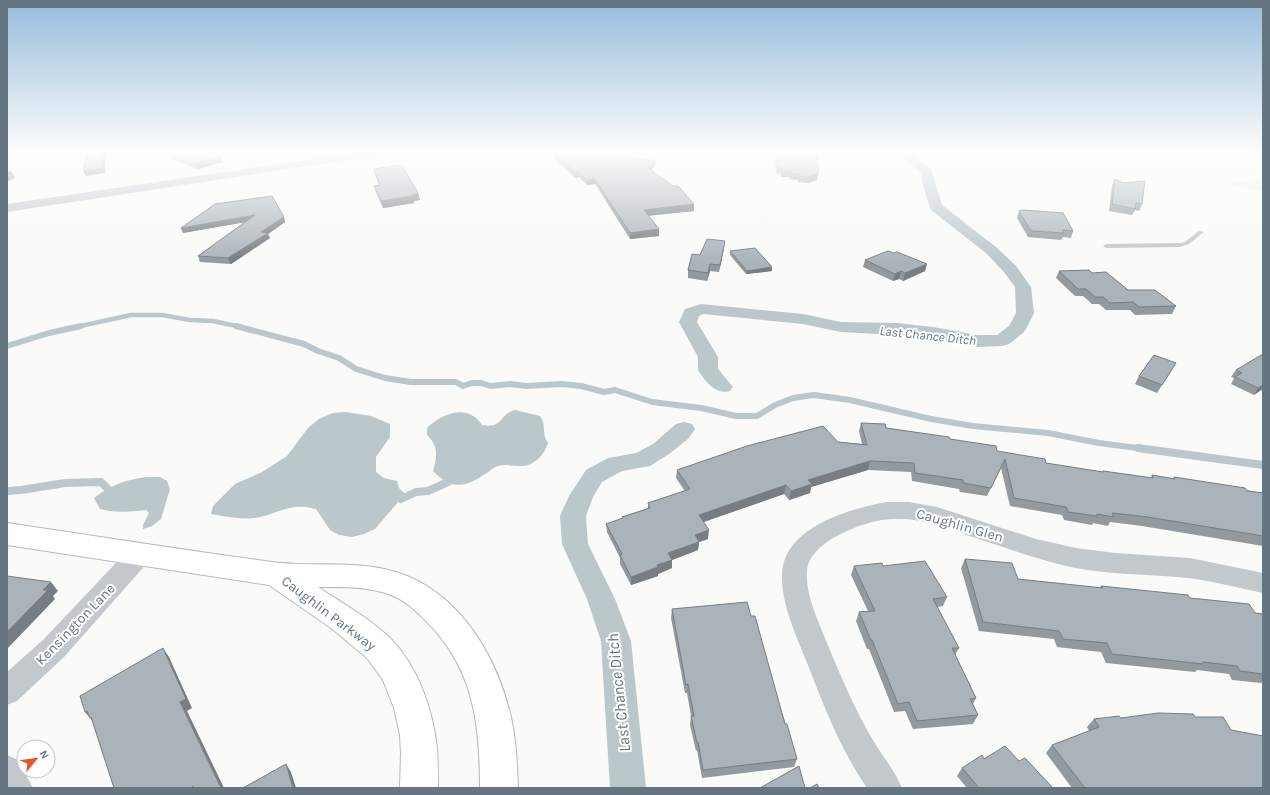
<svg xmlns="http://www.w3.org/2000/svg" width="1270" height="795" viewBox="0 0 1270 795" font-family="Karla,sans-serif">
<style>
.built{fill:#e8e9e9}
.water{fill:#bbc7cb}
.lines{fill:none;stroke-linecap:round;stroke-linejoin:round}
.stream-far2{stroke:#bbc7cb;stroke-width:4.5}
.stream-far1{stroke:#bbc7cb;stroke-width:6}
.stream{stroke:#bbc7cb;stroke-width:8}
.canal{fill:#bbc7cb;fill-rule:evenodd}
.secondary-casing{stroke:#b3babf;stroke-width:2}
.lane{fill:#c3c8cc;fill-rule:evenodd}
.street{fill:#c3c8cc;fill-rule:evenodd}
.secondary{fill:#fff;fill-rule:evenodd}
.wall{fill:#929a9f}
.shaded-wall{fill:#777d82}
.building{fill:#aab3b9;stroke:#777d82}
.labels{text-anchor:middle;stroke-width:4;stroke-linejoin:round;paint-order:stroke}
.water-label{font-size:13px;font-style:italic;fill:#60757c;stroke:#fff}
.near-street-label{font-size:14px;fill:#657683;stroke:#fff}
.near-water-label{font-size:16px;font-style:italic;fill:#60757c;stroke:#fff}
</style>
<rect width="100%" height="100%" fill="#fafaf8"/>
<polygon class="built" points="1263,179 1263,192 1228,183"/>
<g class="water">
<path d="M515,410L540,416C547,426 541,433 548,443C545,454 534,466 522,466C514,466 506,464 498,466C492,468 488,473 482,476C463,489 449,488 433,471C437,457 439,446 427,435V428C442,413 468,403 482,425C503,429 498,415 515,410Z"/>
<path d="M346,412L371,416L390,424V437L376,457V472L384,478L397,481L399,488L405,494L375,529L364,534L352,537L339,535L330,530L316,509C288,502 279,514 255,518C241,520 225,516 211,514L213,506L235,484L262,472L287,456L308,428L319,419L333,413Z"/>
<path d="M146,477H160L167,481L170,489L161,519L152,526L143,529V525L149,513L146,510C130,512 115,513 100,509L94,498C111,485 125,480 146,477Z"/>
</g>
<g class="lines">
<polyline class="stream-far2" points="76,327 131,315 162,315 190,320 213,321 241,327"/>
<g class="stream-far1">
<polyline points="236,326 304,344 318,351 339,358 356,369 385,378 411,382 456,382 463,386 472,383 481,383 491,386 510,384 526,386 562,384 581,386 604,392 615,390 652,402 701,408 736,416 757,416 775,405 793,398 814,395 850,400 931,419 973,426 1048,433 1099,443 1145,449"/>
<polyline points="7,346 49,333 81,326"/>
</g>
<g class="stream">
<polyline points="1138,448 1263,465"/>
<polyline points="7,491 21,490 65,483 101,482 107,488"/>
<polyline points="401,499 416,492 428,491 448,482"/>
</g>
<g class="canal">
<path d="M896,152H909L931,169L942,205L996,247L1016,266L1031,287L1034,313L1026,329L1023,333L1009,344L1002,346L977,347L933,339L898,335L841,332L803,324L703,314L699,316L697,322L718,357V369L733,387L730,391C715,395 706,382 698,370V357L679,322L685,309L701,304L803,314L841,322L898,323L933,327L977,335H997L1009,326L1016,313L1015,287L1004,272L986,253L931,210L923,185L921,173Z"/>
<polygon points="684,422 692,424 695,429 688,439 669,454 650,466 622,471 602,482 593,497 586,516 588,544 615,599 631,641 646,788 610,788 601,641 587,599 562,544 560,516 569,496 586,470 608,458 636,453 653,444 676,424"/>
</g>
<g class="secondary-casing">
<path id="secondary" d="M7,523C95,536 184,550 272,562C309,567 346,561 384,569C452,583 494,648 510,713C516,737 517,763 518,788H480C480,725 474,669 427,622C417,612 405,600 391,595C368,586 341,587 318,587C342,603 369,618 390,638C418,666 433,710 437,748C438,762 438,775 438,788H400L401,753L400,735L394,708L383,680L367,658L331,628L269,585L7,545Z"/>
</g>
<polygon class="lane" points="1199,231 1204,232 1189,244 1180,247 1106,248 1103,246 1106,244 1180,243 1185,242"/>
<g class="street">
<polygon points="360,152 385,152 380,155 7,212 7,204"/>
<path d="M887,502H909L937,507L1036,539L1076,548L1115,553L1190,558L1263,573V593C1238,588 1213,581 1188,578C1151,574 1113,575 1075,568C1039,560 1003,547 967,535C946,527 924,519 900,519C877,518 855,526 835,537C823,544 809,555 807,570C805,595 818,620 827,643C841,677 855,710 874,742C883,757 895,771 902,788H867C841,750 824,707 808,665C797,637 782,607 782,577C781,528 848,509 887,502Z"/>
<polygon points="140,544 149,547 152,554 149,561 64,657 17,701 7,705 7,672 44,639 131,547"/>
<polygon points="7,755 18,760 33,788 7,788"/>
</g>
<use href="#secondary" class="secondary"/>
</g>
<g class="wall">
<polygon points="174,152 213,152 210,152 221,156 223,162 197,169 171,159 168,153"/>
<polygon points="777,152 817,152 818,174 817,180 808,183 798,182 798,180 789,179 789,177 781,177 781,174 776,173"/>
<polygon points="555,154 633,157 655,166 651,170 694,211 648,216 659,236 630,239 595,184 587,185 579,177 575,178 555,159"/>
<polygon points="374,169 418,193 420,200 414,201 414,203 383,208 376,192 374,186 379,185 375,175"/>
<polygon points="1115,179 1123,183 1142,204 1139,211 1135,210 1132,215 1109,211 1112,185"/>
<polygon points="1019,211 1073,231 1071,238 1063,237 1061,240 1028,237 1017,218"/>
<polygon points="284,217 285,222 268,234 270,238 231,264 200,262 198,256 245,222 183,233 181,228"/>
<polygon points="724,248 719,272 710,271 707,281 688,278 688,270 700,255"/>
<polygon points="730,251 772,267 772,271 746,274 730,255"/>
<polygon points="865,260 925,271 903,281 899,279 893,281 863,267"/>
<polygon points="1059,271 1092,273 1128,290 1176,306 1172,314 1135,315 1130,310 1106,310 1099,304 1092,304 1083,296 1075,296 1056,278"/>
<polygon points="1263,354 1263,392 1261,390 1254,395 1231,384 1234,378 1231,377 1236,370"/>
<polygon points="1176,363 1157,393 1135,384 1139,376"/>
<polygon points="861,423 950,439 997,451 1046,463 1102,472 1103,471 1151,478 1152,475 1173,479 1174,477 1263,493 1263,546 1142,526 1110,522 1108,526 1093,523 1092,525 1064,520 1062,515 1010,506 1001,468 987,496 960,492 959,489 912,481 911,472 868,470 811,487 810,493 789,500 784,494 703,522 708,539 699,542 698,550 672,560 672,568 658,574 658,576 631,585 620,564 620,558 607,532 606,524 622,519 622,517 648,508 648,503 685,491 676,478 677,470 838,442 862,444 859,431"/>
<polygon points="965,559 1018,579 1100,588 1101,586 1190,598 1255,613 1263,614 1263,681 1261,683 1232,680 1229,674 1197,670 1195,672 1106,663 1101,652 1057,647 1054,639 979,631 961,568"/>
<polygon points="854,566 883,566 947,597 943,606 937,607 959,648 955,655 976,698 973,704 978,715 973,724 913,729 905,711 894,712 869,649 867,649 856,621 859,612 868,611 851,575"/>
<polygon points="672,609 751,616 797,759 794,767 702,778 697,750 696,751 690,725 691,716 687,693 685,693 671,618"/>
<polygon points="1195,717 1263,788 1072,788 1046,753 1052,745 1089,731 1087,727 1094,719"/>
<polygon points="984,759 1019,761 1053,788 967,788 957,776 962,768"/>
</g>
<g class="shaded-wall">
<polygon points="103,152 105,152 105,173 86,176 83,171"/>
<polygon points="221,156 223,162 197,169 194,163"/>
<polygon points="656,161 655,166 647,173 648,168"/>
<polygon points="12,172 15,178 7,182 7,174"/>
<polygon points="575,172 579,172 579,177 575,178"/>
<polygon points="818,174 817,180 808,183 809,177"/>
<polygon points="594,178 595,184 587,185 587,180"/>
<polygon points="418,193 420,200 414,201 414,203 383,208 381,201"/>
<polygon points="694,204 694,211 644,216 644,210"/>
<polygon points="255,215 257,220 183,233 181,228"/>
<polygon points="284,217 285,222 268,234 270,238 231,264 228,258 261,232"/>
<polygon points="659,229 659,236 630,239 630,233"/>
<polygon points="725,241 724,248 719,272 720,265"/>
<polygon points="710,264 710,271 707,281 708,273"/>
<polygon points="927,264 925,271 903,281 905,273"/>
<polygon points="772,267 772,271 746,274 747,271"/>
<polygon points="901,271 899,279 893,281 895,274"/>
<polygon points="1263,385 1263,387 1261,390 1254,395 1258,388"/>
<polygon points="870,461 868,470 811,487 810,493 789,500 791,491 808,480"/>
<polygon points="786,485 784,494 698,524 699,515"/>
<polygon points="709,530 708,539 699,542 698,550 672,560 672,568 658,574 658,576 631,585 631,577 657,565 668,553 695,535"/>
<polygon points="51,582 58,591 53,596 55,599 7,649 7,632 43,590"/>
<polygon points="163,648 169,657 192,708 187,711 224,788 221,788 180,702"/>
<polygon points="87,711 97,726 85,712"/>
<polygon points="286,764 291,772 296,788 293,788"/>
</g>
<g class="building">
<polygon points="88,152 103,152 102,168 83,171"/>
<polygon points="174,152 209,152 221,156 194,163 168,153"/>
<polygon points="568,152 626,152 633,157 656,161 648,168 673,186 678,186 694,204 644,210 659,229 630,233 594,178 587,180 579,172 575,172 555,154"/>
<polygon points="777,152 817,152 818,174 809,177 799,176 799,174 790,173 790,171 782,171 782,168 776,167"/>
<polygon points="402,165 418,193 412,195 413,196 381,201 374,186 380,185 374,169"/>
<polygon points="7,172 12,172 7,174"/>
<polygon points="1115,179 1123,183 1145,181 1142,204 1136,203 1135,209 1112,204"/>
<polygon points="272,196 284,217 261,232 268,233 228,258 198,256 255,215 181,228 215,204"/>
<polygon points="1023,210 1063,213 1073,231 1062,230 1064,233 1031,231 1019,211"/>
<polygon points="707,239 725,241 720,265 710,264 708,273 688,270 692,254 700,255"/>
<polygon points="755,248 772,267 747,271 730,251"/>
<polygon points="888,251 894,253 897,252 927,264 905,273 901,271 895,274 865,260"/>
<polygon points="1089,270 1092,273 1106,272 1128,290 1155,290 1176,306 1139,307 1133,302 1110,303 1103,297 1095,297 1086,289 1078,289 1059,271"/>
<polygon points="1263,354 1263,385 1258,388 1235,377 1242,373 1236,370"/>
<polygon points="1154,355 1176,363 1162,385 1139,376"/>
<polygon points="861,423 885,424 886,428 949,437 950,439 996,446 997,451 1045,459 1046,463 1103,472 1103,471 1153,478 1152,475 1175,479 1174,477 1245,488 1247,491 1263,493 1263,536 1148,517 1112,513 1114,517 1097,514 1097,516 1068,512 1066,507 1014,498 1005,459 991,488 963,483 963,480 915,473 914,463 870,461 808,480 812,484 791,491 786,485 699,515 709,530 695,535 699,542 668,553 672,560 657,565 658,567 631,577 620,555 622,554 606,524 623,518 622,517 650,508 648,503 690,489 677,470 747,446 823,426 838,442 867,445"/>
<polygon points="965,559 1012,563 1018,579 1103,588 1101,586 1188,595 1190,598 1249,604 1255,613 1263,614 1263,674 1240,671 1237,666 1203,662 1203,664 1112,654 1107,643 1063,639 1059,631 983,622"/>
<polygon points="925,561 947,597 933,599 959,648 952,648 976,698 970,699 978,715 917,721 909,702 898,704 872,640 871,640 859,612 875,611 854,566 882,563 883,566"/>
<polygon points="7,576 51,582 43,590 48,590 7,632"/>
<polygon points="747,602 751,616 755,616 785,724 787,724 797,759 703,770 698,742 697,743 691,716 694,716 688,684 686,685 672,609"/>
<polygon points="163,648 186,699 180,702 221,788 194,788 193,786 191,788 114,788 91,717 90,718 87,711 85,712 80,696"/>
<polygon points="1158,713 1193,714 1195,717 1223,717 1231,730 1263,736 1263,788 1085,788 1052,745 1099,727 1094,719 1119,716 1121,718"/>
<polygon points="1005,746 1019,761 1025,758 1053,788 979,788 962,768 982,755 984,759"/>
<polygon points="286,764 293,788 243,788"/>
<polygon points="799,766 805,788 760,788"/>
<polygon points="817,784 819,788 810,788"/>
</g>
<linearGradient id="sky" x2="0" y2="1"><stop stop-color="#96bcdc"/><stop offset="0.58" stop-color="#fdfdfc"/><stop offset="1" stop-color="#fdfdfc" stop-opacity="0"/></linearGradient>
<rect width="1270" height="263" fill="url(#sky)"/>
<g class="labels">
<g class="water-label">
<text transform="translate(928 335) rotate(6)" y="5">Last Chance Ditch</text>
</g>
<g class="near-street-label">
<text transform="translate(960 525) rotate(16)" y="5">Caughlin Glen</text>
<text transform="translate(329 613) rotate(37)" y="5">Caughlin Parkway</text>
<text transform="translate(75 624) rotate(-46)" y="5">Kensington Lane</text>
</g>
<g class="near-water-label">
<text transform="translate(618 693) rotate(-96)" y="6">Last Chance Ditch</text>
</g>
</g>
<rect width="1270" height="795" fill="none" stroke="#657683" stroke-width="16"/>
<g transform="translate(36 759) rotate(61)"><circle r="19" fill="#ffffff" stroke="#c1c8cd"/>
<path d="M0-3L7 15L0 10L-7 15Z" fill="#e4572e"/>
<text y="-6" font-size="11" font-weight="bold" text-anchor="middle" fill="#657683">N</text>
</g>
</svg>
